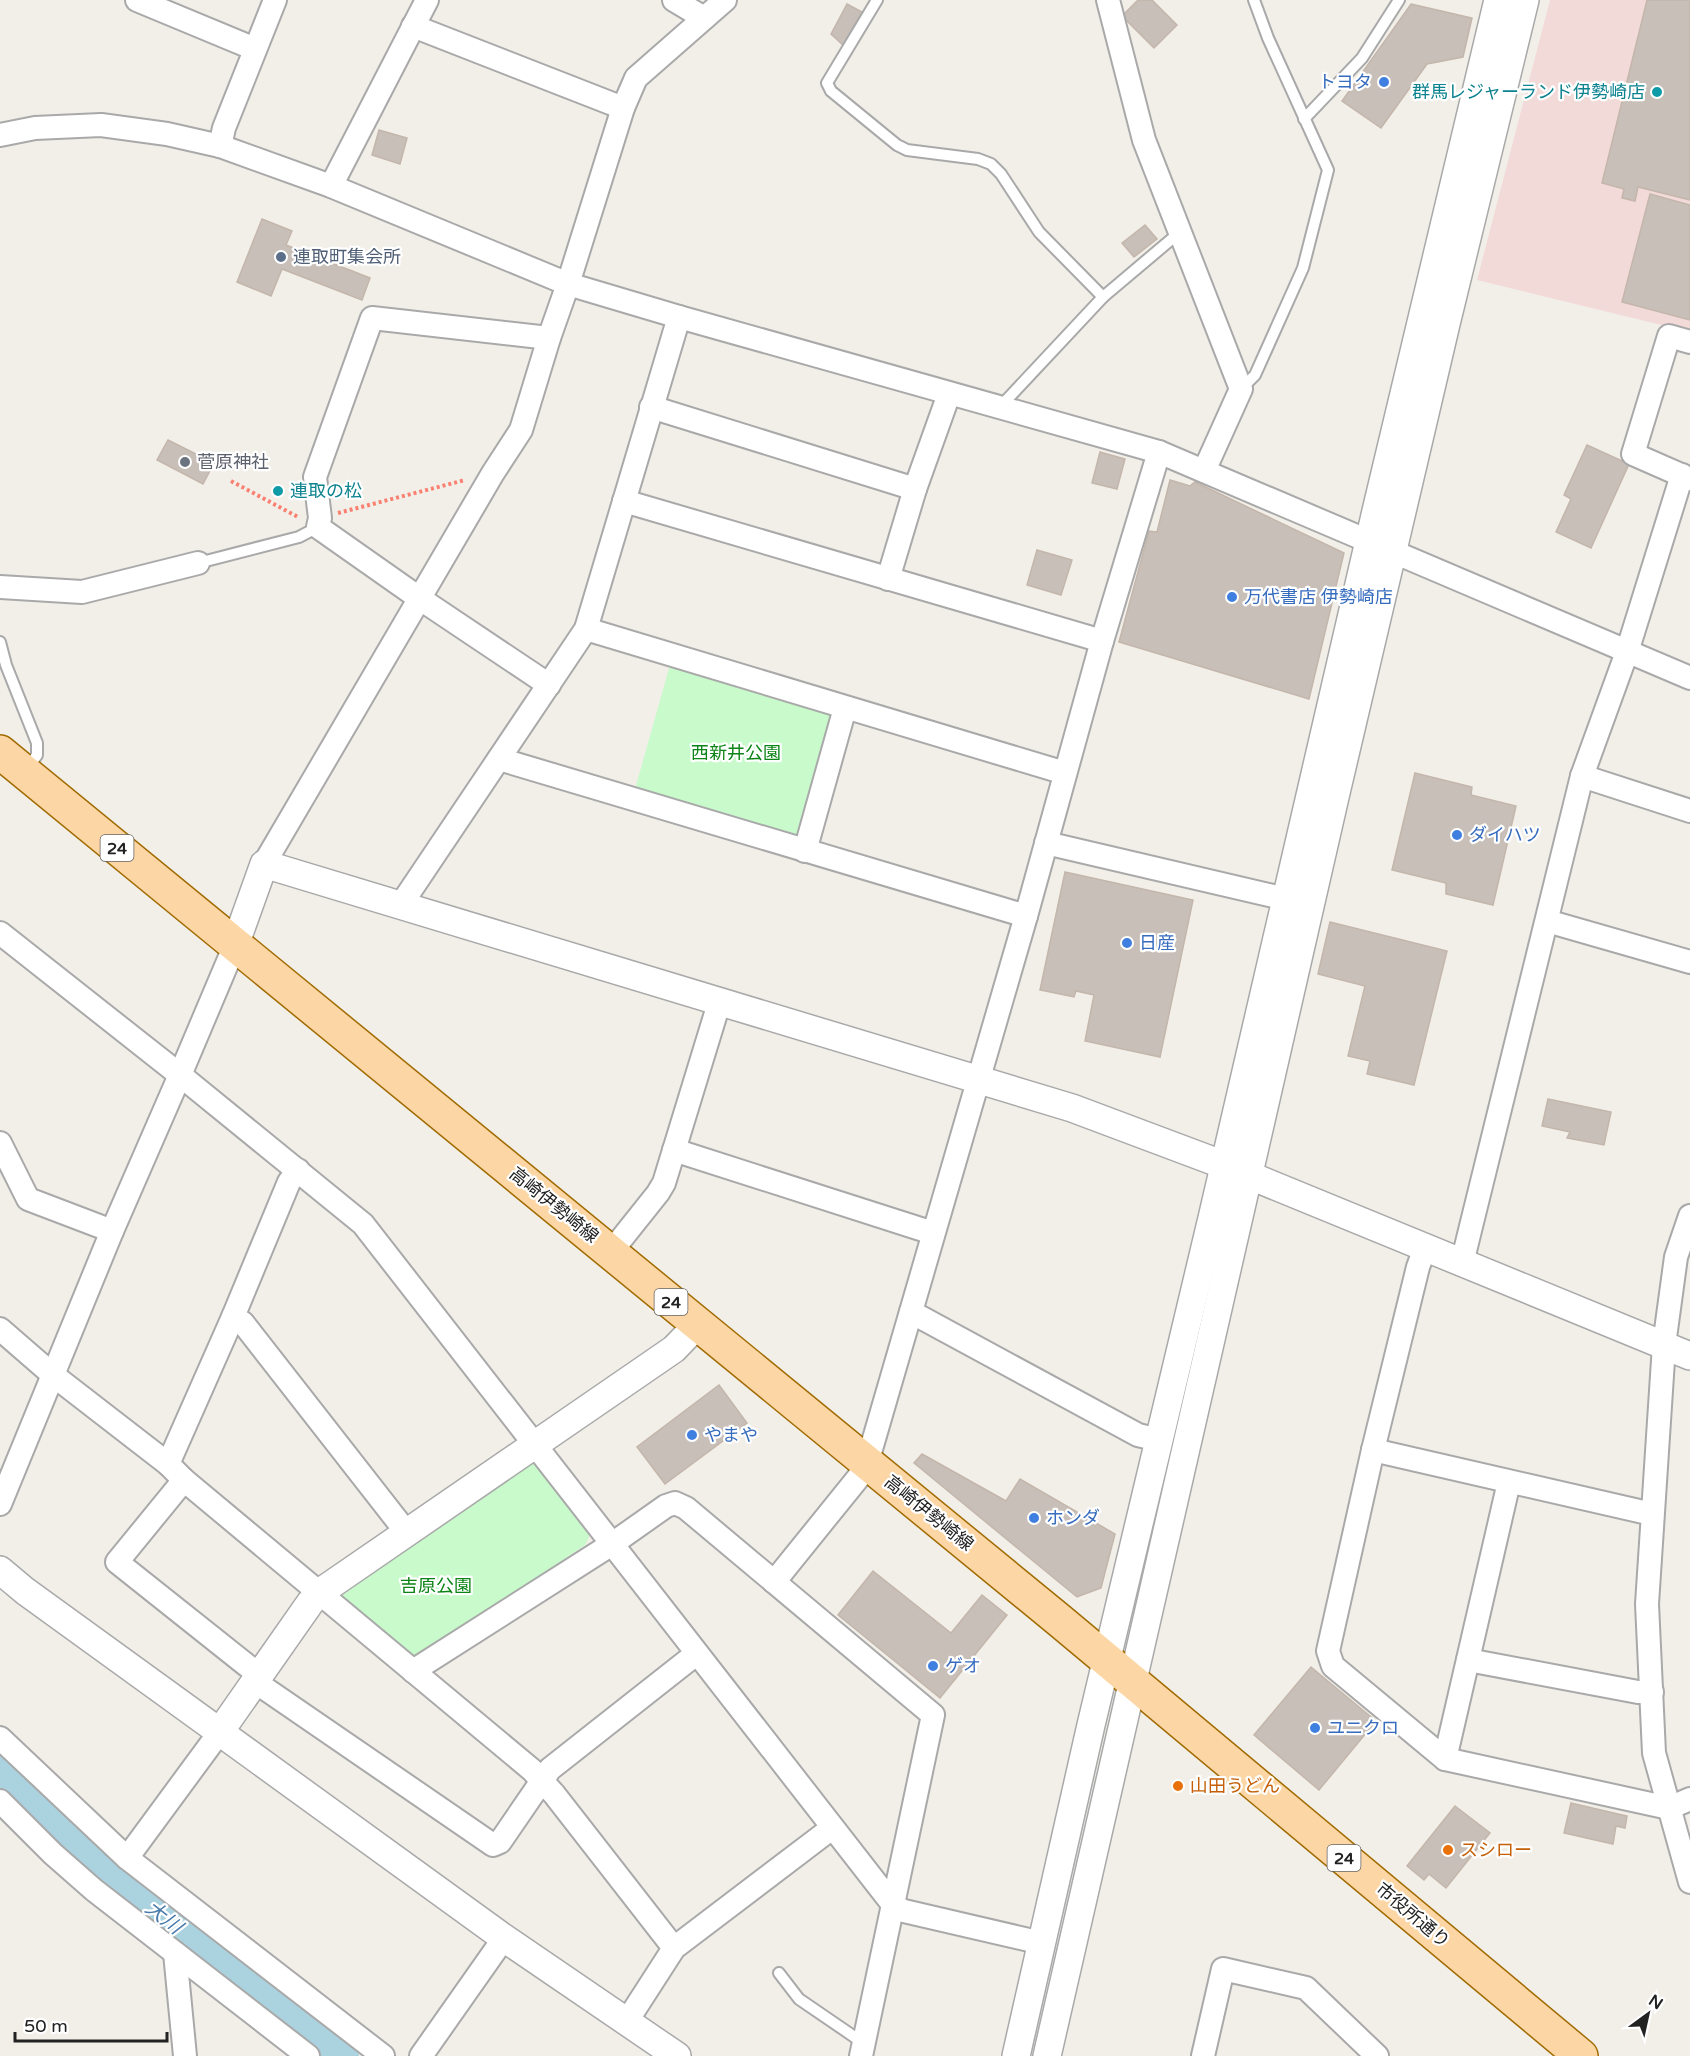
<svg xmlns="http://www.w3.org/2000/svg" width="1690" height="2056" viewBox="0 0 1690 2056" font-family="'Varela Round','Noto Sans JP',sans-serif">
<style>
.commercial{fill:#f2dad9}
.park{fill:#c8facc}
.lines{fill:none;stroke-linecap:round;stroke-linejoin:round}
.river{stroke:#aad3df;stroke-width:36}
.building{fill:#c7bfb8;stroke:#c4b6ab;stroke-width:1.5}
.service-casing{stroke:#a9a9a9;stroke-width:14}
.minor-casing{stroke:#a9a9a9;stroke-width:26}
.tertiary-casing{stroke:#a9a9a9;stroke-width:30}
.primary-casing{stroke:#a06b00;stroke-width:36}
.path{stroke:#fa8072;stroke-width:4;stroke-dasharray:3 3;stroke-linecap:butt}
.service{stroke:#fff;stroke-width:10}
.minor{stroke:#fff;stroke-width:22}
.tertiary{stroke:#fff;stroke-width:27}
.primary{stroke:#fcd6a4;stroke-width:33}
.shop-dot{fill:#3f7fe0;stroke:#fff;stroke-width:2}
.culture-dot{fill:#0f9aa8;stroke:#fff;stroke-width:2}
.service-dot{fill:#5c6f8a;stroke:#fff;stroke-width:2}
.worship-dot{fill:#6b7280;stroke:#fff;stroke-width:2}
.food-dot{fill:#e8710a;stroke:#fff;stroke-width:2}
.labels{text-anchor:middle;stroke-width:4.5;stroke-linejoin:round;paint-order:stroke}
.shield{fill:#fff;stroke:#646464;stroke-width:1.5}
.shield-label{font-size:16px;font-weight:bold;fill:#222}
.shop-label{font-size:18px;fill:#366cbe;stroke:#fff;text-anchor:start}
.culture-label{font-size:18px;fill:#0d838f;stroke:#fff;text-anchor:end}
.service-label{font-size:18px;fill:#4e5e75;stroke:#fff;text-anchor:start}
.worship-label{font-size:18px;fill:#5b616d;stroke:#fff;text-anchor:start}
.park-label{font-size:18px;fill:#0c8416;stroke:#fff}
.street-label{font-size:18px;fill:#222;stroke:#fff}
.food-label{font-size:18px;fill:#c56008;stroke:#fff;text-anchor:start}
.water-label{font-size:20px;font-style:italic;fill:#4a7aab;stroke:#fff}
</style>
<rect width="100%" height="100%" fill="#f2efe9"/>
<polygon class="commercial" points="1550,0 1690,0 1690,332 1477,280"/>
<g class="park">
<polygon points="670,665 831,715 835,723 797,839 635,789"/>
<polygon points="529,1463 537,1465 590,1535 585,1545 422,1656 414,1659 341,1598 341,1591"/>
</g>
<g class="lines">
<polyline class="river" points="0,1762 98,1865 245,1978 341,2056"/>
</g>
<g class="building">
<polygon points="1138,0 1152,0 1177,25 1154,48 1122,16"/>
<polygon points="1647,0 1690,0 1690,200 1638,187 1635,201 1622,198 1624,189 1602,183"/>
<polygon points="847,4 862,12 843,45 831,34"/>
<polygon points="1411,4 1472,18 1463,57 1427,64 1381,128 1342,101"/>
<polygon points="379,130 407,138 400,164 372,155"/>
<polygon points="1650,194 1690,205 1690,320 1622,302"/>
<polygon points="262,219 292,231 286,245 370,278 362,300 282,269 271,296 237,282"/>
<polygon points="1145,225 1157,239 1134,257 1122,243"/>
<polygon points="168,440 214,463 203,484 157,460"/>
<polygon points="1587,445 1629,464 1591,548 1556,532 1571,499 1564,495"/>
<polygon points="1100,452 1125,459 1117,489 1092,483"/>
<polygon points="1170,480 1190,486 1195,482 1344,553 1309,699 1119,642 1149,531 1157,532"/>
<polygon points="1037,550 1072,560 1061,595 1027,585"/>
<polygon points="1415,773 1472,787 1471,795 1516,806 1493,905 1446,894 1446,883 1392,870"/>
<polygon points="1065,872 1193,900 1160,1057 1085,1041 1094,995 1076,991 1074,997 1040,990"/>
<polygon points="1330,922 1447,951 1414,1085 1367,1074 1370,1061 1348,1056 1365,986 1318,974"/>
<polygon points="1548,1099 1611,1112 1604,1145 1567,1138 1570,1132 1542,1126"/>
<polygon points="719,1385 747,1423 665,1484 637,1447"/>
<polygon points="922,1454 1006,1501 1020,1479 1115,1534 1101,1588 1077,1597 914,1463"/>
<polygon points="873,1571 951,1633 982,1595 1007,1615 940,1698 838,1615"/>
<polygon points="1311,1667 1376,1721 1319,1790 1254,1735"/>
<polygon points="1571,1803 1627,1816 1625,1828 1616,1826 1613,1844 1564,1833"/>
<polygon points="1455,1806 1490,1833 1446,1888 1429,1874 1424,1880 1407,1866"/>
</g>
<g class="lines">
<g class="service-casing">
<g id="service">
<polyline points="877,0 827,83 831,91 897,145 907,150 978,159 991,164 1001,174 1039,232 1103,297"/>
<polyline points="1304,119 1362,58 1399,0"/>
<polyline points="1241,389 1255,375 1303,268 1328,170 1268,38 1254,0"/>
<polyline points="1000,407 1103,297 1180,232"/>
<polyline points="198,563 299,537 318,527"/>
<polyline points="0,642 6,665 37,743 37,755 26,770"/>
<polyline points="779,1973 799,1999 856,2038 864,2040"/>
</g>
</g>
<g class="minor-casing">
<g id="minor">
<polyline points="137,0 255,49"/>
<polyline points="674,0 704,18"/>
<polyline points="1108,0 1144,140 1241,389 1204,471"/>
<polyline points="413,26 623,108"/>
<polyline points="0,135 35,128 101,125 167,134 220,146 331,186 568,284 679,317 1159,452 1690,678"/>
<polyline points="220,146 224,128 275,0"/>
<polyline points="331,186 427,0"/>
<polyline points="549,338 372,318 315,477 320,518 318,527 419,598 549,685"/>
<polyline points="1690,342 1669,336 1633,454 1690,479"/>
<polyline points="651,407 915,489"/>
<polyline points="624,501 1102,641"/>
<polyline points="888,579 915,489 949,394"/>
<polyline points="0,587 82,592 198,563"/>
<polyline points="586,629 1065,773"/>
<polyline points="499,759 1026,916"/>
<polyline points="1582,776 1690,811"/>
<polyline points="1046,843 1286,899"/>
<polyline points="805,851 845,708"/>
<polyline points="264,864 493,473 521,430 549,338 568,284 623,108 636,78 725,0"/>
<polyline points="400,906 586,629 679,317"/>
<polyline points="1547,921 1690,962"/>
<polyline points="0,933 180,1075 363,1224 894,1906 904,1911 1042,1943"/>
<polyline points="0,1143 28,1199 112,1231"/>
<polyline points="674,1150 933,1233"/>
<polyline points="1690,1216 1676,1257 1664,1345 1647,1604 1654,1753 1690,1882"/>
<polyline points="1425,1248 1418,1267 1373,1450 1328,1651 1333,1666 1445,1759 1669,1808 1690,1799"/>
<polyline points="611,1252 658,1193 664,1183 720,1000"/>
<polyline points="1462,1263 1582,776 1627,652 1682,475"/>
<polyline points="911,1312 1138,1435 1159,1440"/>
<polyline points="233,1317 243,1323 407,1533"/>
<polyline points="0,1329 53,1375 168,1464 184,1480 532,1770 554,1794 674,1948"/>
<polyline points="1373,1450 1652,1514"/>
<polyline points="168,1464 233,1317 289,1182 298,1170"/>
<polyline points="184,1480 117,1562 259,1675"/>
<polyline points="0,1504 112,1231 180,1075 235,945"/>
<polyline points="774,1582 858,1478 867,1463 1026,916 1102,641 1159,452"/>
<polyline points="1468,1660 1638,1692 1652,1692"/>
<polyline points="413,1671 612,1544 666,1506 675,1503 686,1508 933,1715 861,2056"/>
<polyline points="254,1681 493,1845 500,1842 550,1769 696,1654"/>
<polyline points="0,1738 127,1858 383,2056"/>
<polyline points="1445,1759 1509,1482"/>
<polyline points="0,1801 53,1854 94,1890 308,2056"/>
<polyline points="127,1858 219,1733"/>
<polyline points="175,1953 185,2056"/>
<polyline points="627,2021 674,1948 832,1828"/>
<polyline points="421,2056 504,1938"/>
<polyline points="1203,2056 1223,1969 1306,1988 1377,2056"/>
</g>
</g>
<g class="tertiary-casing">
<g id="tertiary">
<polyline points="235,945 264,864 1072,1108 1224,1165 1690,1356"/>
<polyline points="0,1570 25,1591 504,1938 677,2056"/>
<polyline points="219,1733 310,1603 319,1593 674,1349 698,1324"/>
<polyline points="1016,2056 1091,1725 1213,1214 1376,511 1498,0"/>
<polyline points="1047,2056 1335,797 1446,324 1525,0"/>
</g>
</g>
<g class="primary-casing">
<polyline id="primary" points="0,752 1059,1620 1581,2056"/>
</g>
<g class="path">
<polyline points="231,481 298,517"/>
<polyline points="338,513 465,480"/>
</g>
<use href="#service" class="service"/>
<use href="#minor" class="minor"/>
<use href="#tertiary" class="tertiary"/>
<use href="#primary" class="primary"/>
</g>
<g class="shop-dot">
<circle cx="1384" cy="82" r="6"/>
<circle cx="1232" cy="597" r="6"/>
<circle cx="1457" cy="835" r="6"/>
<circle cx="1127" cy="943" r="6"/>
<circle cx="692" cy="1435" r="6"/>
<circle cx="1034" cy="1518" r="6"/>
<circle cx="933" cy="1666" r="6"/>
<circle cx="1315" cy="1728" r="6"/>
</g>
<g class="culture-dot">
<circle cx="1657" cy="92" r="6"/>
<circle cx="278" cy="491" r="6"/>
</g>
<circle class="service-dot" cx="281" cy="257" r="6"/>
<circle class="worship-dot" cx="185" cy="462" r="6"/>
<g class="food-dot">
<circle cx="1178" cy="1786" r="6"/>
<circle cx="1448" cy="1850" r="6"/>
</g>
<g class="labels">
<g class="shield">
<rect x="100.5" y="835" width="33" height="26" rx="4.5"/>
<rect x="654.5" y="1289" width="33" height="26" rx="4.5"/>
<rect x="1327.5" y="1845" width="33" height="26" rx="4.5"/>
</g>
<g class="shield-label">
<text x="117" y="854">24</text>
<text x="671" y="1308">24</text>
<text x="1344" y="1864">24</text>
</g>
<g class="shop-label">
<text x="1372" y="88" text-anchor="end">トヨタ</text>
<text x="1244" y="603">万代書店 伊勢崎店</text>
<text x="1469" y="841">ダイハツ</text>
<text x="1139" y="949">日産</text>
<text x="704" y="1441">やまや</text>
<text x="1046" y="1524">ホンダ</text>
<text x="945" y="1672">ゲオ</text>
<text x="1327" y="1734">ユニクロ</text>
</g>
<g class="culture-label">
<text x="1645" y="98">群馬レジャーランド伊勢崎店</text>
<text x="290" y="497" text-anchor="start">連取の松</text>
</g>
<g class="service-label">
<text x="293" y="263">連取町集会所</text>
</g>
<g class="worship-label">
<text x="197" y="468">菅原神社</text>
</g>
<g class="park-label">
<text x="736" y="759">西新井公園</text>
<text x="436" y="1592">吉原公園</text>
</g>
<g class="street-label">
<text transform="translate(554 1205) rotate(39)" y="6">高崎伊勢崎線</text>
<text transform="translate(929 1513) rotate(39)" y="6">高崎伊勢崎線</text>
<text transform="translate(1413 1915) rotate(40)" y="6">市役所通り</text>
</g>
<g class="food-label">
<text x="1190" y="1792">山田うどん</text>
<text x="1460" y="1856">スシロー</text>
</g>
<g class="water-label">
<text transform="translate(164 1917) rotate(38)" y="7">大川</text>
</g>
</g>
<g transform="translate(1648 2014) rotate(33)" stroke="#ffffff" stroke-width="4.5" paint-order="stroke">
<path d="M0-4.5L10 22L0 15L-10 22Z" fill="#222222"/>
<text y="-9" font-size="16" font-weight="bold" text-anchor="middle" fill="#222222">N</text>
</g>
<path d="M15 2032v9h152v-9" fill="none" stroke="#222222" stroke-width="3"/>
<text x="24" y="2032" font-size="18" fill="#222222" stroke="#ffffff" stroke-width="4.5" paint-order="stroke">50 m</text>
</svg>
